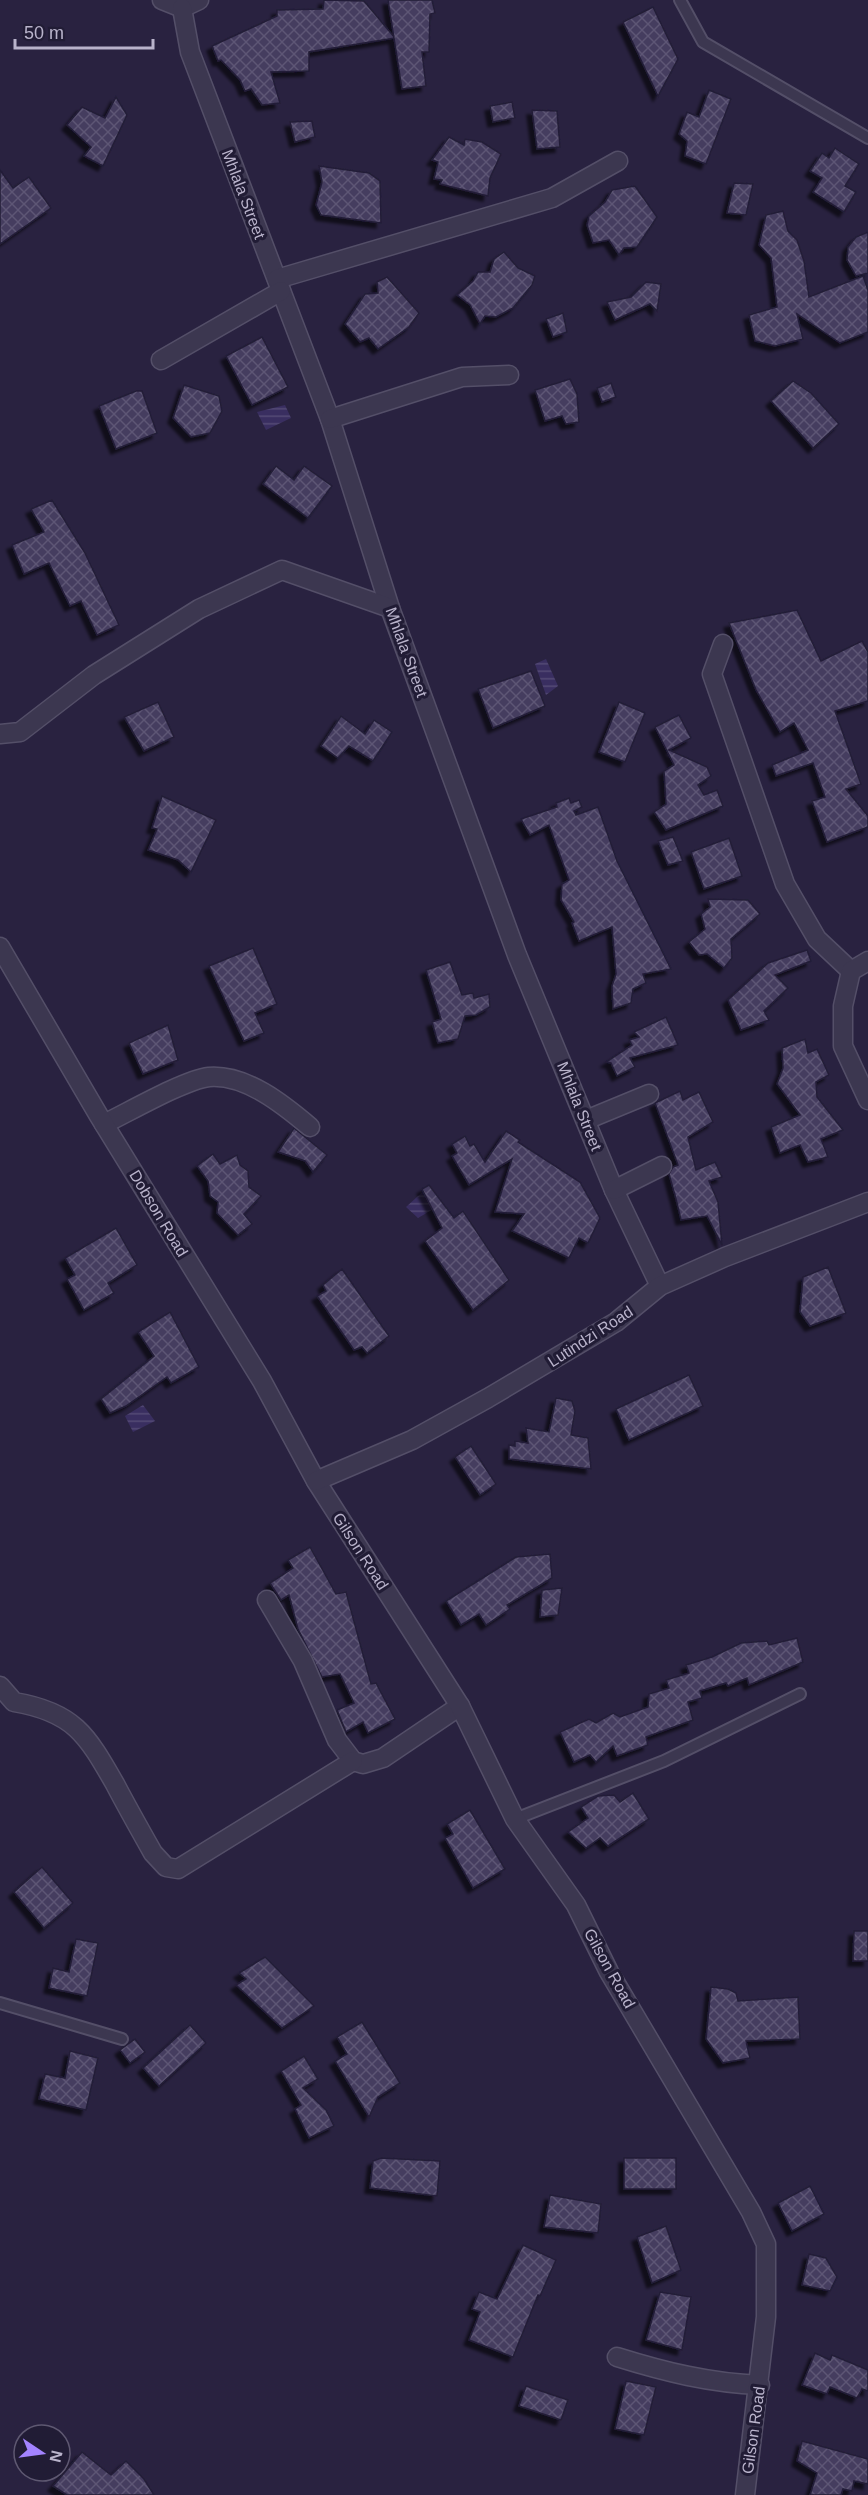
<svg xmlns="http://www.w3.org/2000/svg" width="868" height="2495" viewBox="0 0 868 2495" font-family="Arial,sans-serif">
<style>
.water{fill:url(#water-rules)}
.building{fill:url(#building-cross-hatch);stroke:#231e37;stroke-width:1.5;filter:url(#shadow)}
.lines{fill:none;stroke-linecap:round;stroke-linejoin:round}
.service-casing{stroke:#544f68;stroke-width:14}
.minor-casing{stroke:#544f68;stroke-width:21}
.tertiary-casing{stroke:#544f68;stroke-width:21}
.service{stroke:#3c3750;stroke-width:10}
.minor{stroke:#3c3750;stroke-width:18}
.tertiary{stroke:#3c3750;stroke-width:18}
.labels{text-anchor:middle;stroke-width:6;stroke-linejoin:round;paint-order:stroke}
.street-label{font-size:16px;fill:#b9b3cb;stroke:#211c35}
</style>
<defs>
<pattern id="water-rules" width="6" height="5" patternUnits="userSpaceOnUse" patternTransform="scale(1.5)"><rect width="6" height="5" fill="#392e60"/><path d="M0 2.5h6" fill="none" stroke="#544a75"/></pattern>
<pattern id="building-cross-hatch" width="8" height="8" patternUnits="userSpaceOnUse" patternTransform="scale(1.5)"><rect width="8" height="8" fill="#443c5e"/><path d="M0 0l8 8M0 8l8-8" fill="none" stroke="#5d5674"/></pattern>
<filter id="shadow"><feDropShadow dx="-5" dy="5" stdDeviation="1.5" flood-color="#0009"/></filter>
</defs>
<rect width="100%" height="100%" fill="#292240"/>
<g class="water">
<polygon points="285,405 291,418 266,430 257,412"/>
<polygon points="546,659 558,686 546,695 535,664"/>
<polygon points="428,1187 442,1204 418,1218 406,1207"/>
<polygon points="143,1405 155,1421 133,1432 125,1416"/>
</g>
<g class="building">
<polygon points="324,0 364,1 395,38 309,52 309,71 271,72 280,103 262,105 251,89 245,91 240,80 221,60 218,61 212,46 277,16 277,10 323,9"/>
<polygon points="388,0 432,0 435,13 430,14 429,52 422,52 426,86 402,89"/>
<polygon points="653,7 678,59 658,96 623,22"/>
<polygon points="709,90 731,99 706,164 685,156 687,141 679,134 687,112 699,117"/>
<polygon points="116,97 127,115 103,166 84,156 91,147 67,125 82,107 105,118"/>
<polygon points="512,102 515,118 493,122 490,106"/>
<polygon points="532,110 557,111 560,147 537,149"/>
<polygon points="312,121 315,137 295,142 290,122"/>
<polygon points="449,137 464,145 465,139 482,142 501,154 490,178 488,196 440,184 442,180 434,179 438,162 432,160"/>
<polygon points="835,148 859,164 845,186 856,192 844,212 813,192 822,178 810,171 822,153 829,158"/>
<polygon points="319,166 369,173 380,181 381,223 321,215 316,205 322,182"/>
<polygon points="0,170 13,188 29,177 51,208 0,244"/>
<polygon points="734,183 753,184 746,215 727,213"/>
<polygon points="635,186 657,217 637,247 624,248 619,255 609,240 593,243 587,225 589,216 605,202 612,190"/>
<polygon points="783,211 788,231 797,240 804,261 809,297 863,276 868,290 868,332 840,343 797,314 803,339 775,346 755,341 749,315 777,307 771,258 759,245 766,215"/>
<polygon points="868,232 868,273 856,276 847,260 848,247 856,237"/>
<polygon points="504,252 518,268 535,276 532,285 513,308 496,317 485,316 480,324 470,305 457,295 473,281 478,272 490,272 494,259"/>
<polygon points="387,277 419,313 409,327 378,349 369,338 360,342 345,324 365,294 378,293 377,282"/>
<polygon points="646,282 661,284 657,311 650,304 615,320 607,302 631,297"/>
<polygon points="563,313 567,332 553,337 546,319"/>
<polygon points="262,337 288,387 252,405 226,356"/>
<polygon points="570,379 577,394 579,422 566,424 562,416 545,421 535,390"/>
<polygon points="793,381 811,393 839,424 813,448 771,401"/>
<polygon points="611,383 616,397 602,402 597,388"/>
<polygon points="184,385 219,396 222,411 210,433 191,437 173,418"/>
<polygon points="136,391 142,391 157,433 116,449 99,406"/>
<polygon points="276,466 294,480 304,466 332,486 308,518 263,484"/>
<polygon points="52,500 85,553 119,625 97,635 81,601 70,606 49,563 24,574 12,545 44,532 31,509"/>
<polygon points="797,610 821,661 862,641 868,652 868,701 835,711 861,784 846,789 868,816 868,827 827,842 812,801 825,797 813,763 776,776 772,765 808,750 794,723 780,732 756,690 729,623"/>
<polygon points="531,671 545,706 493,728 478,689"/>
<polygon points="158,702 174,737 144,751 124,717"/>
<polygon points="619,702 645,713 625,762 599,752"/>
<polygon points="679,715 691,738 669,750 707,767 711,776 698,785 704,795 717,790 723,806 666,830 654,812 666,804 664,771 674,765 655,727"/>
<polygon points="341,716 365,734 374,720 392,732 373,761 349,746 338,758 321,746"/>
<polygon points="162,796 216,820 191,872 178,860 148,850 157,829 152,828"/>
<polygon points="569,798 571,803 579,800 582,807 574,811 576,815 598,807 617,861 671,969 643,974 646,983 633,989 631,1003 613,1009 612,986 616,974 612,927 579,941 572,923 574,922 561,900 562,884 569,880 549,825 530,835 521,819 557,807 556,803"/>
<polygon points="673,837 683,861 668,865 658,841"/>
<polygon points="729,838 742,876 704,889 691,852"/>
<polygon points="708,899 748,900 760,914 731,939 732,958 724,968 707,954 699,955 689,942 705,929 701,914 710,907"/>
<polygon points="253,948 277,1004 255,1013 264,1033 244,1041 209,966"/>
<polygon points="807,950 811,961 775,975 788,988 764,1011 769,1020 741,1030 728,1000 768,963"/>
<polygon points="450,962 462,995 473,993 474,998 489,994 490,1007 476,1015 465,1016 458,1039 438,1043 432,1022 441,1019 426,970"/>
<polygon points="666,1017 678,1045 630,1058 635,1067 617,1076 611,1063 606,1062 632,1045 629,1040 639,1037 634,1032"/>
<polygon points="168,1025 178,1060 143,1074 129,1043"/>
<polygon points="805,1039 808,1053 817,1049 829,1075 816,1082 817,1097 843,1130 821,1139 828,1157 808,1162 800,1145 780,1153 771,1127 800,1115 777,1084 783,1068 782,1048"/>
<polygon points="680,1091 683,1100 699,1092 713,1122 688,1137 696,1170 715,1162 722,1177 709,1181 718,1202 722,1245 707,1216 681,1220 676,1199 669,1174 673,1167 678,1165 655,1103"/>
<polygon points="294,1128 327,1155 313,1172 305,1161 278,1152"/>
<polygon points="506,1131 520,1140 518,1142 580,1182 600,1218 588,1243 579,1238 569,1258 512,1231 524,1214 495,1212 512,1159 469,1185 452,1156 457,1153 452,1144 465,1136 470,1146 474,1144 485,1162"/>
<polygon points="213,1154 220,1164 237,1155 240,1165 248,1171 249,1187 261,1196 244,1214 252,1224 238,1235 217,1213 218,1202 210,1196 208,1181 197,1166"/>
<polygon points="429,1185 454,1218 463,1211 509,1280 473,1310 425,1241 442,1228 422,1189"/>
<polygon points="116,1228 137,1265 108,1283 114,1293 84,1310 67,1279 75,1275 65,1258"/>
<polygon points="828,1267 846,1313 810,1326 800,1312 803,1277"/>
<polygon points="342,1269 389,1336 367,1353 362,1347 354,1350 317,1296 326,1291 323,1285"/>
<polygon points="170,1312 199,1367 171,1383 167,1377 126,1406 110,1413 101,1399 154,1356 138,1332"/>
<polygon points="689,1375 703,1406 629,1440 616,1409"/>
<polygon points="556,1398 572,1401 575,1411 571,1435 588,1438 591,1469 509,1459 509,1445 515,1446 515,1441 528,1443 526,1428 549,1432"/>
<polygon points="471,1446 496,1484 480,1495 455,1457"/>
<polygon points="310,1547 336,1594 346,1592 371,1684 376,1683 395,1719 368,1733 363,1722 346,1732 337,1710 354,1703 340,1674 322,1677 298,1629 289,1595 281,1600 270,1583 293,1568 288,1560"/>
<polygon points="550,1554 552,1578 507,1605 510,1609 486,1625 479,1614 461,1625 446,1601 516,1557"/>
<polygon points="562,1588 558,1615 540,1617 542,1590"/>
<polygon points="797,1638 803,1662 749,1685 747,1678 728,1686 726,1683 700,1691 702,1698 688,1702 693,1720 646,1737 648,1745 617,1756 613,1746 596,1762 590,1755 574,1762 560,1732 589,1719 596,1723 613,1713 620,1717 648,1707 649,1694 669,1688 666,1680 689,1673 686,1665 712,1657 741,1643 767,1641 769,1645"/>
<polygon points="633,1793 649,1819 608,1846 600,1838 586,1848 568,1832 588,1818 581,1807 598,1796 614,1795 620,1802"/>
<polygon points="470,1810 505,1869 473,1888 445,1838 453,1834 447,1824"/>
<polygon points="42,1867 73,1903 44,1928 14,1892"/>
<polygon points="854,1931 868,1931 868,1961 853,1961"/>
<polygon points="76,1939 98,1943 87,1996 49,1988 53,1968 69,1972"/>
<polygon points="265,1957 314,2006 282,2028 236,1985 246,1979 239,1973"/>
<polygon points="711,1987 728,1989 736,1993 738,2001 798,1997 800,2039 746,2041 750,2058 723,2063 706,2039"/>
<polygon points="362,2022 400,2083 378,2097 369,2117 335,2061 347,2054 337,2037"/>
<polygon points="190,2025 206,2043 159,2086 143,2068"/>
<polygon points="135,2039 145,2052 130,2063 120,2050"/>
<polygon points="70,2051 98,2058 86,2110 39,2099 45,2074 65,2078"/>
<polygon points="304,2056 318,2079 303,2088 326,2110 334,2126 309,2138 295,2109 301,2105 281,2071"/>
<polygon points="381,2158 440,2161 437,2196 370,2188 373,2161"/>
<rect x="624" y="2158" width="52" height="31"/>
<polygon points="810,2186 824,2214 792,2231 778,2203"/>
<polygon points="550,2195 601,2204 598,2233 544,2227"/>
<polygon points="666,2226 681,2270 652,2283 637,2237"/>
<polygon points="523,2245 556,2260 540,2296 538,2295 513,2357 469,2340 480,2312 472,2309 479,2292 497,2299"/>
<polygon points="809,2254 826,2258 837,2277 830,2291 802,2285"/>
<polygon points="660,2292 691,2297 682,2350 646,2340"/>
<polygon points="815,2353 830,2360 832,2355 868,2370 868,2391 862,2389 857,2398 830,2387 827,2394 802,2385"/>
<polygon points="626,2381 656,2387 644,2435 615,2429"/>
<polygon points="526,2386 568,2400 561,2420 519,2406"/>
<polygon points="802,2441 868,2459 868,2484 854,2481 852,2491 843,2489 841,2495 810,2495 817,2473 797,2461"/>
<polygon points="82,2452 111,2475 126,2461 144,2479 154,2495 67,2495 53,2486"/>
</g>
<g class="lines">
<g class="service-casing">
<g id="service">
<polyline points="680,0 703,42 868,138"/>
<polyline points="515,1819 664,1761 800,1694"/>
<polyline points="0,2003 122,2039"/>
</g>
</g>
<g class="minor-casing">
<g id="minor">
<polyline points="162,0 182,8 199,0"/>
<polyline points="182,8 190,52 330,419 390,608 517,955 614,1190 660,1286"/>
<polyline points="277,279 552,198 618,161"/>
<polyline points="161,360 281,291"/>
<polyline points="330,419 462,377 509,375"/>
<polyline points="723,644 712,674 785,884 817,939 851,971"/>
<polyline points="0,734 20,732 94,675 199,609 282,570 390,608"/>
<polyline points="868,961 851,971 843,1006 843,1046 868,1100"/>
<polyline points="586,1120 649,1094"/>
<path d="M104,1124C129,1112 184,1080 209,1077C246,1074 284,1105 310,1127"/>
<polyline points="614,1190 662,1166"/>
<polyline points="267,1600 303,1661 337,1740 353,1761 363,1764 383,1758 460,1706"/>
<path d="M0,1686L14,1702C74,1712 87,1735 115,1784C127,1807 140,1830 153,1853L166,1867L178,1869L353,1761"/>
<path d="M617,2357C665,2372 710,2383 760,2385"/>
</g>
</g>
<g class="tertiary-casing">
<g id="tertiary">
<polyline points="0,947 99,1116 262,1381 316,1481 460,1706 515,1819 576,1905 609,1972 751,2212 766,2244 766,2317 745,2495"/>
<polyline points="316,1481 412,1440 488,1398 616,1322 660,1286 725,1257 868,1202"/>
</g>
</g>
<use href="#service" class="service"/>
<use href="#minor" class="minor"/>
<use href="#tertiary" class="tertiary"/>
</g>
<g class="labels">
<g class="street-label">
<text transform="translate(244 194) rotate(69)" y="6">Mhlala Street</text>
<text transform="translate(407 652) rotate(70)" y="6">Mhlala Street</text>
<text transform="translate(580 1106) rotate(68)" y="6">Mhlala Street</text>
<text transform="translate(159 1213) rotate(59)" y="6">Dobson Road</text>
<text transform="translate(590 1336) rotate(-33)" y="6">Lutindzi Road</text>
<text transform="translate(361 1551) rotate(57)" y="6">Gilson Road</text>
<text transform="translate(610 1968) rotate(61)" y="6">Gilson Road</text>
<text transform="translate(753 2430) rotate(-82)" y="6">Gilson Road</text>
</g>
</g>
<g transform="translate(42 2453) rotate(103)"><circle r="28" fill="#211c35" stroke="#5e5871" stroke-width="1.5"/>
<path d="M0-4.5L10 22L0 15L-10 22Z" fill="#a383ff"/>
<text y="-9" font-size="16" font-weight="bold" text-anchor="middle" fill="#b9b3cb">N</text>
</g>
<path d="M15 39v9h138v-9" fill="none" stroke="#b9b3cb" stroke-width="3"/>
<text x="24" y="39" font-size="18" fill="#b9b3cb" stroke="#211c35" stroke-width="4.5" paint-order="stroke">50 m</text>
</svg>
